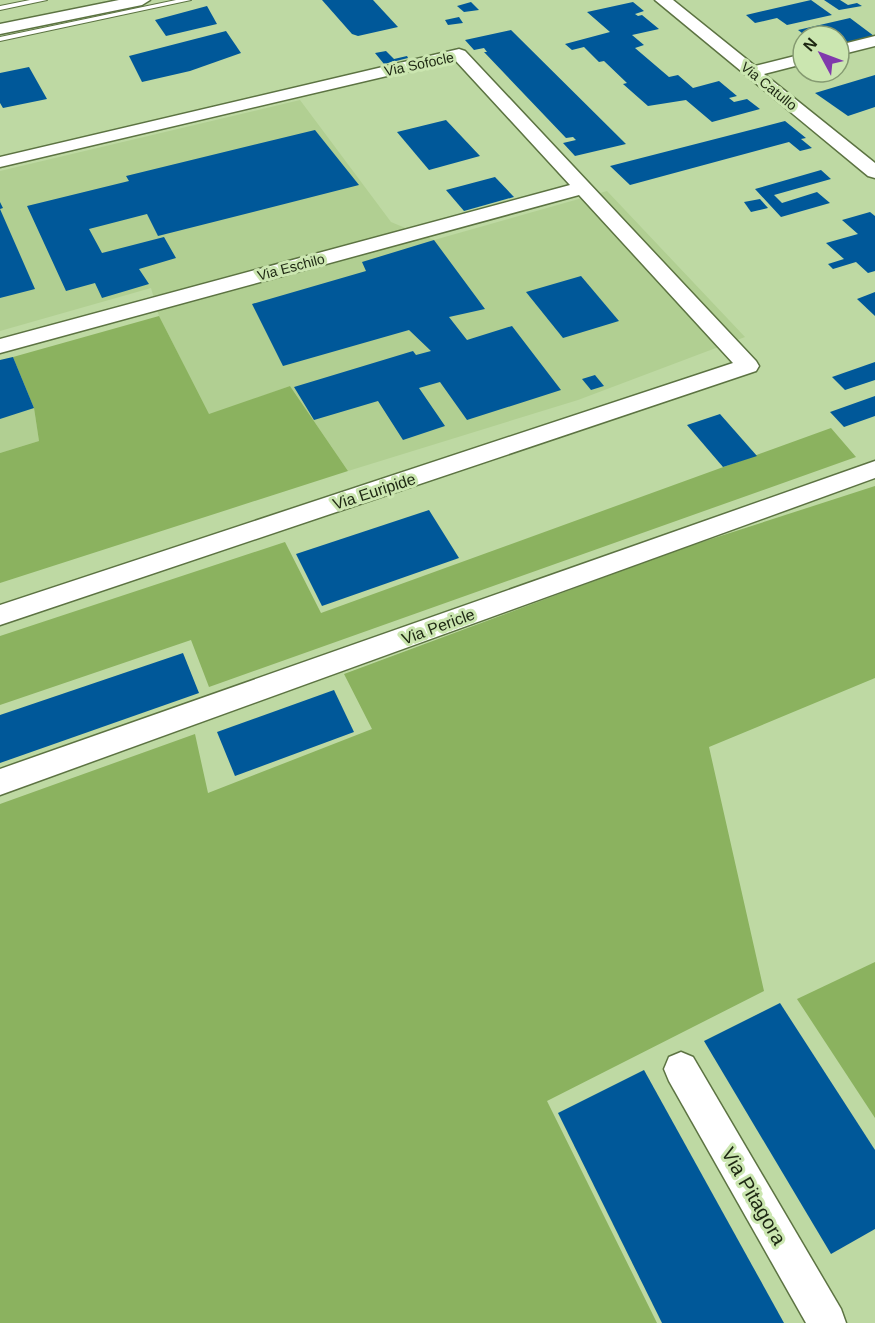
<svg xmlns="http://www.w3.org/2000/svg" width="875" height="1323" viewBox="0 0 875 1323" font-family="Helvetica,sans-serif">
<style>
.built{fill:#b1cf92}
.green{fill:#8bb25f}
.building{fill:#005899}
.lines{fill:none;stroke-linecap:round;stroke-linejoin:round}
.lane-casing{stroke:#5c7342;stroke-width:2}
.street-casing{stroke:#5c7342;stroke-width:3}
.lane{fill:#fff;fill-rule:evenodd}
.street{fill:#fff;fill-rule:evenodd}
.labels{text-anchor:middle;stroke-width:6;stroke-linejoin:round;paint-order:stroke}
.far-street-label{font-size:14px;fill:#1d2712;stroke:#cbe6b0}
.street-label{font-size:16px;fill:#1d2712;stroke:#cbe6b0}
.near-street-label{font-size:20px;fill:#1d2712;stroke:#cbe6b0}
</style>
<rect width="100%" height="100%" fill="#bed9a3"/>
<g class="built">
<polygon points="300,100 391,222 434,240 607,191 745,337 578,400 348,471 290,386 209,415 159,316 151,288 0,331 0,171"/>
<polygon points="13,357 34,408 39,441 0,453 0,360"/>
</g>
<g class="green">
<polygon points="159,316 209,414 290,386 348,471 0,583 0,453 39,441 34,408 13,357"/>
<polygon points="831,428 856,457 209,687 191,640 0,705 0,636 285,542 321,613"/>
<polygon points="875,486 875,678 709,747 764,991 547,1101 657,1323 0,1323 0,804 195,734 208,793 372,729 344,674 677,550"/>
<polygon points="875,962 875,1118 797,999"/>
</g>
<g class="building">
<polygon points="322,0 373,0 398,27 358,36 352,34"/>
<polygon points="811,0 832,15 787,25 777,18 755,23 746,15"/>
<polygon points="824,0 840,0 848,5 857,3 862,6 839,10"/>
<polygon points="471,2 479,10 464,12 457,6"/>
<polygon points="633,2 644,11 635,14 638,16 642,15 659,29 632,35 644,45 635,48 669,77 678,75 693,88 719,81 737,96 729,98 734,102 747,99 760,109 712,122 686,100 648,106 623,84 627,83 604,61 599,62 584,47 572,50 565,44 610,32 587,12"/>
<polygon points="207,6 217,24 166,36 155,20"/>
<polygon points="459,17 463,23 448,25 445,20"/>
<polygon points="850,18 874,36 839,44 839,36 806,36 798,30"/>
<polygon points="511,30 626,144 575,156 563,143 576,140 573,137 566,138 484,52 487,52 484,48 474,50 465,40"/>
<polygon points="226,31 241,53 190,71 142,82 129,56"/>
<polygon points="386,51 394,59 407,56 408,58 384,64 375,53"/>
<polygon points="29,67 47,99 3,108 0,103 0,73"/>
<polygon points="875,75 875,107 848,116 815,93"/>
<polygon points="446,120 480,156 429,170 397,132"/>
<polygon points="785,121 806,138 801,139 812,148 800,151 789,142 630,185 610,166"/>
<polygon points="315,130 359,185 158,236 147,214 89,229 102,253 164,237 176,258 139,269 149,284 102,298 95,283 66,291 27,206 129,181 126,176"/>
<polygon points="821,170 831,179 774,195 782,203 817,192 830,203 781,217 755,189"/>
<polygon points="495,177 514,197 464,211 446,190"/>
<polygon points="760,199 768,208 751,212 744,202"/>
<polygon points="0,202 3,208 0,209 35,289 0,298"/>
<polygon points="870,212 875,216 875,271 868,273 856,262 833,269 828,264 844,259 826,243 858,234 842,220"/>
<polygon points="434,240 485,309 449,317 467,340 512,326 561,390 467,420 440,382 419,388 445,426 403,440 378,401 314,420 294,387 413,351 416,355 431,351 409,330 283,366 252,304 366,271 362,262"/>
<polygon points="581,276 619,321 563,338 526,292"/>
<polygon points="875,292 875,316 857,299"/>
<polygon points="13,357 34,408 0,419 0,360"/>
<polygon points="875,362 875,380 845,390 832,377"/>
<polygon points="595,375 604,386 591,390 582,379"/>
<polygon points="875,396 875,416 844,427 830,412"/>
<polygon points="720,414 757,456 723,467 687,425"/>
<polygon points="429,510 459,558 322,606 296,554"/>
<polygon points="183,653 199,693 0,763 0,715"/>
<polygon points="334,690 354,732 235,776 217,732"/>
<polygon points="780,1003 875,1150 875,1229 831,1254 704,1041"/>
<polygon points="644,1070 784,1323 662,1323 558,1113"/>
</g>
<g class="lines">
<g class="lane-casing">
<g id="lane">
<polygon points="30,0 47,0 0,10 0,6"/>
<polygon points="176,0 191,0 0,41 0,37"/>
</g>
</g>
<g class="street-casing">
<g id="street">
<polygon points="119,0 150,0 142,5 0,34 0,24"/>
<polygon points="655,0 673,0 755,66 803,54 803,64 764,74 875,163 875,178 868,176"/>
<polygon points="875,36 875,46 839,55 839,45"/>
<polygon points="459,49 465,51 756,361 759,366 756,371 0,625 0,605 733,363 579,195 0,353 0,339 570,185 455,60 0,167 0,157"/>
<polygon points="875,461 875,478 0,795 0,769"/>
<polygon points="681,1052 693,1057 841,1309 846,1323 806,1323 669,1081 664,1069 669,1057"/>
</g>
</g>
<use href="#lane" class="lane"/>
<use href="#street" class="street"/>
</g>
<g class="labels">
<g class="far-street-label">
<text transform="translate(419 64) rotate(-12)" y="5">Via Sofocle</text>
<text transform="translate(769 86) rotate(39)" y="5">Via Catullo</text>
<text transform="translate(291 267) rotate(-15)" y="5">Via Eschilo</text>
</g>
<g class="street-label">
<text transform="translate(374 491) rotate(-18)" y="6">Via Euripide</text>
<text transform="translate(438 626) rotate(-20)" y="6">Via Pericle</text>
</g>
<g class="near-street-label">
<text transform="translate(754 1196) rotate(60)" y="7">Via Pitagora</text>
</g>
</g>
<g transform="translate(821 54) rotate(311)"><circle r="28" fill="#cbe6b0" stroke="#859a71" stroke-width="1.5"/>
<path d="M0-4.5L10 22L0 15L-10 22Z" fill="#8039ac"/>
<text y="-9" font-size="16" font-weight="bold" text-anchor="middle" fill="#1d2712">N</text>
</g>
</svg>
